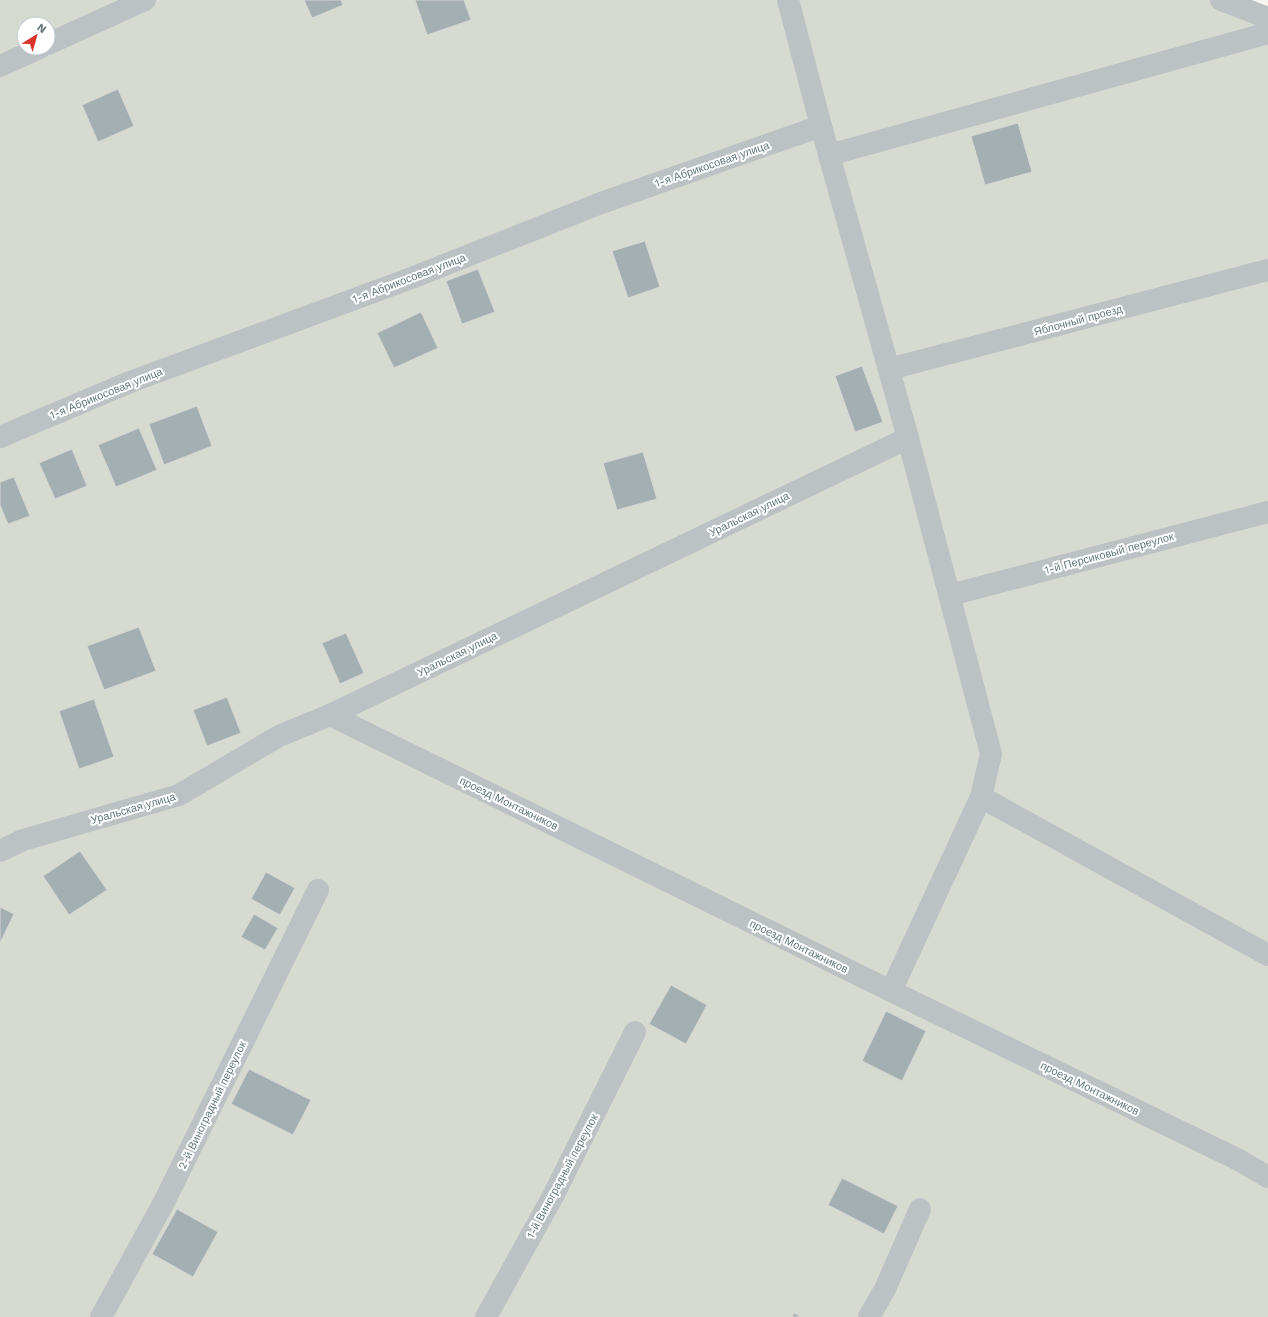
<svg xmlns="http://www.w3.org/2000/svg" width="1268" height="1317" viewBox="0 0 1268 1317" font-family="'Work Sans',sans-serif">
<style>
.green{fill:#d6dad1;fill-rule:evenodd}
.building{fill:#a4afb2;stroke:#d7d6d5}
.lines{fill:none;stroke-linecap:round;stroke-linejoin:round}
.minor{stroke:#bcc2c4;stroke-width:22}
.labels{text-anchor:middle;stroke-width:4;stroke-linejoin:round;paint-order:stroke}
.street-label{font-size:11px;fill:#62767c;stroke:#fff}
</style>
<rect width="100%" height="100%" fill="#f6f5f2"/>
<path class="green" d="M0,0H1243L1268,8V1317H0ZM24,24H48V48H24Z"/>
<g class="building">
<polygon points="304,0 341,0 343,5 312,18"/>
<polygon points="415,0 464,0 471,20 427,35"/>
<polygon points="118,89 134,126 98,142 82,105"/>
<polygon points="1018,123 1032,172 985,185 971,136"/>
<polygon points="645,241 660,287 628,298 612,251"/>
<polygon points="478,269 495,312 462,324 446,281"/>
<polygon points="421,312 438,348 394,368 377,333"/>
<polygon points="862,366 883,422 855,432 835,376"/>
<polygon points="197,406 212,446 164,465 149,424"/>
<polygon points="139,428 157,470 116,487 98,445"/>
<polygon points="72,449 87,486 55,499 39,463"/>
<polygon points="643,452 657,499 617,510 603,463"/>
<polygon points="14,477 30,516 8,524 0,505 0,482"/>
<polygon points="139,627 156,671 104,690 87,646"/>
<polygon points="346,633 364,673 340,684 322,643"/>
<polygon points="227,697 241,733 207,746 193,710"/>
<polygon points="94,699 114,757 79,769 59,711"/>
<polygon points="80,851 107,890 69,915 43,876"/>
<polygon points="266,872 295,888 280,915 251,899"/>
<polygon points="0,907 14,914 0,943"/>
<polygon points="254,914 278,928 265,950 241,937"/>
<polygon points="671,985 707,1005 686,1044 649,1024"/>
<polygon points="886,1011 926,1031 902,1081 862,1061"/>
<polygon points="249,1069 311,1100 293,1135 231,1104"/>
<polygon points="842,1178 898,1206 884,1234 828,1205"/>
<polygon points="177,1209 218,1232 193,1277 152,1254"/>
<polygon points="794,1313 801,1317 792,1317"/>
</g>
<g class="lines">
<g class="minor">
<polyline points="788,0 821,126 908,438 991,754 981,797 891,991"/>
<polyline points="1221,0 1268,18"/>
<polyline points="48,44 145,0"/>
<polyline points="0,66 40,48"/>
<polyline points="829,155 1268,33"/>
<polyline points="889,369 1268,270"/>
<polyline points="0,437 130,382 414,277 601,203 821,126"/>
<polyline points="950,595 1268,512"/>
<polyline points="330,715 891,991 1239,1160 1268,1177"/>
<polyline points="981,797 1268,955"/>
<polyline points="0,851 23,840 179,795 279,736 330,715 908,438"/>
<polyline points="101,1317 163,1204 318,890"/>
<polyline points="486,1317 553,1196 635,1032"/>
<polyline points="869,1317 885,1289 920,1209"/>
</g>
</g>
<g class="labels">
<g class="street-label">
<text transform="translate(712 164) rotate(-19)" y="4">1-я Абрикосовая улица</text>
<text transform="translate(409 278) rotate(-21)" y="4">1-я Абрикосовая улица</text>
<text transform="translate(1078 320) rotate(-15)" y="4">Яблочный проезд</text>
<text transform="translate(106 393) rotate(-22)" y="4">1-я Абрикосовая улица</text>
<text transform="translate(749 514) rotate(-26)" y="4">Уральская улица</text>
<text transform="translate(1109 553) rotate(-15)" y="4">1-й Персиковый переулок</text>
<text transform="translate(457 654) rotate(-26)" y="4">Уральская улица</text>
<text transform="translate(509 803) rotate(26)" y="4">проезд Монтажников</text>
<text transform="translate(133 808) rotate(-16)" y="4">Уральская улица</text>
<text transform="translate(799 946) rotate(26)" y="4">проезд Монтажников</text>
<text transform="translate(1090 1088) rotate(26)" y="4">проезд Монтажников</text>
<text transform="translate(212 1105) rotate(-64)" y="4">2-й Виноградный переулок</text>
<text transform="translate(562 1176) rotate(-62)" y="4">1-й Виноградный переулок</text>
</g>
</g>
<g transform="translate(36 36) rotate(37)"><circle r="19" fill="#ffffff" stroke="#c0c8cb"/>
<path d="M0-3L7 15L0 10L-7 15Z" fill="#db332c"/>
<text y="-6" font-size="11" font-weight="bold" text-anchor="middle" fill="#62767c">N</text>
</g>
</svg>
